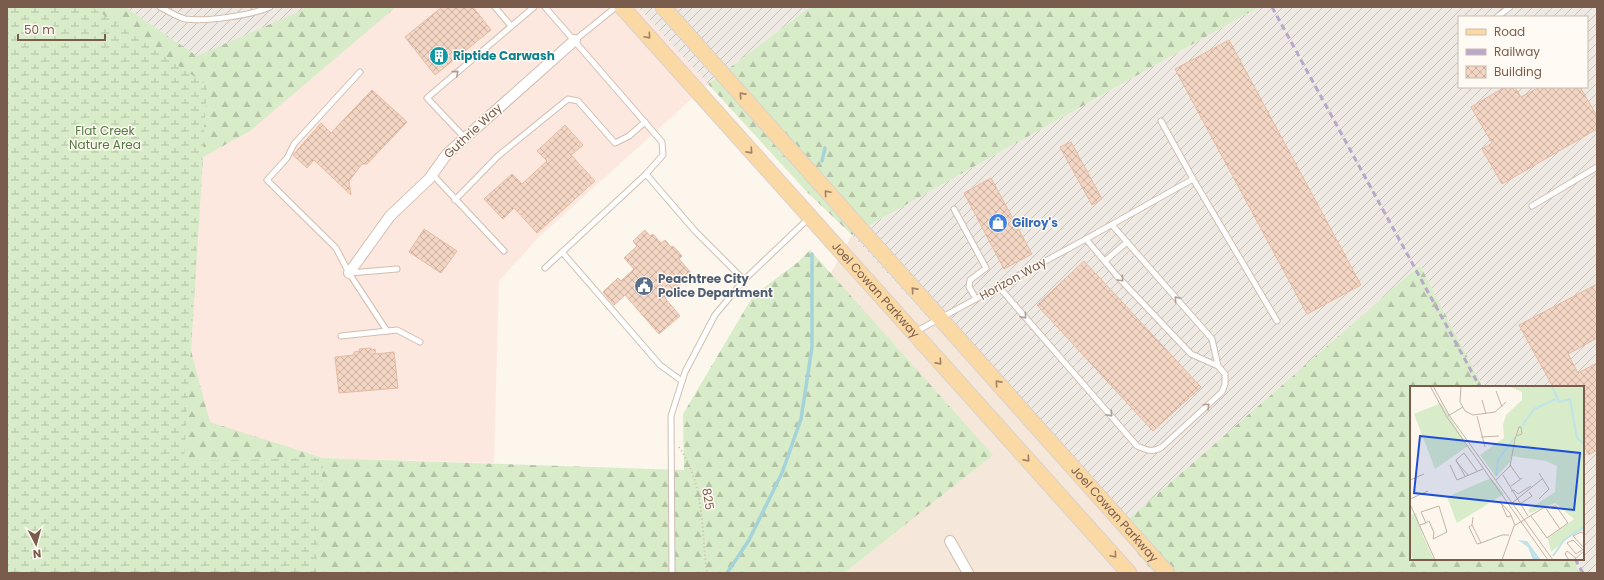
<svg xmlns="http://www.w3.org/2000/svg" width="1604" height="580" viewBox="0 0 1604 580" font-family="Poppins,sans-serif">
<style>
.residential{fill:#f5e8da}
.commercial{fill:#fde8e0}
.industrial{fill:url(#industrial-furrows);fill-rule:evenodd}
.forest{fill:url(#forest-firs)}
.wetland{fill:url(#wetland-marsh)}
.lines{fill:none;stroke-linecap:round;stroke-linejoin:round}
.stream{stroke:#a5d3da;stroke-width:3.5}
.building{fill:url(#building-cross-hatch);stroke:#e6bba3}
.lane-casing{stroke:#d1beb0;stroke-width:7}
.street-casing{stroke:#d1beb0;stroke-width:12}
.primary-casing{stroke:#dad1cd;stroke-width:17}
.path{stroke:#d9b8a5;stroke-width:2;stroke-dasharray:1 3;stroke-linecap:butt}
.lane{stroke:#fff;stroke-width:5}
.street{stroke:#fff;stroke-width:10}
.primary{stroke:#fbd9a5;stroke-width:15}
.rail{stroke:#b9a8c9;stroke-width:3;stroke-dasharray:6 4;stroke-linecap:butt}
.oneway{stroke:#a18267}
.oneway2{stroke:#af9d94}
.labels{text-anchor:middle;stroke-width:3;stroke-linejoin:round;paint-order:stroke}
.culture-label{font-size:12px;font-weight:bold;fill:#0d838f;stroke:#fffaf3;text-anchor:start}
.park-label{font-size:12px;fill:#537a41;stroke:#fffaf3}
.street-label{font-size:12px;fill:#7a5c4d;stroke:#fffaf3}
.shop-label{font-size:12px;font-weight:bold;fill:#366cbe;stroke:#fffaf3;text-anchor:start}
.service-label{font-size:12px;font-weight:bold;fill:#4e5e75;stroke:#fffaf3;text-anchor:start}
.inset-river{fill:none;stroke:#bfe3e8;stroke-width:2}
.inset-road{fill:none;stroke:#c5b3a7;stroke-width:1}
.view{fill:#1d4ed8;fill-opacity:0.15;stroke:#1d4ed8;stroke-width:2}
.inset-edge{fill:none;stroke:#7a5c4d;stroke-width:2}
</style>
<defs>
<pattern id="industrial-furrows" width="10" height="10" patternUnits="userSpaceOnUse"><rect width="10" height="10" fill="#efe9e4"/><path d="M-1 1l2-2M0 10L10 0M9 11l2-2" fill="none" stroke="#c7c0bb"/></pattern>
<pattern id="forest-firs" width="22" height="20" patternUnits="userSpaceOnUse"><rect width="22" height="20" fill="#d8ecc9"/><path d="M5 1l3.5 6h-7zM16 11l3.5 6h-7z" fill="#b4c2a5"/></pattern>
<pattern id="wetland-marsh" width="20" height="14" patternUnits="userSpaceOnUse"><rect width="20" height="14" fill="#d8ecc9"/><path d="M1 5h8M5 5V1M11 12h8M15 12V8" fill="none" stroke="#b4c2a5"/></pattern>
<pattern id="building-cross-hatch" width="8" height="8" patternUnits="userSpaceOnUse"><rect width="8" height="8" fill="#f3d5c3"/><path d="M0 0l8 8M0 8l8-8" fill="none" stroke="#cab0a1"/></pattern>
</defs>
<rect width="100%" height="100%" fill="#fdf6ec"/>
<polygon class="residential" points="852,235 978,372 1103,512 1154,573 716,573 738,441"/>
<polygon class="commercial" points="340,7 638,7 708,84 538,238 499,281 494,463 323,458 184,462 207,85"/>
<g class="industrial">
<polygon points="92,7 340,7 207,85"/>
<polygon points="638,7 810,7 708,84"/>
<path d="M1259,7H1597V573H1580L1573,559H1583V387H1483L1420,265L1117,529L978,372L852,235ZM1459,17H1587V87H1459Z"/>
</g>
<g class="forest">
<polygon points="7,7 125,7 197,56 296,13 305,7 396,7 250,131 203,157 191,351 210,422 323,458 684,470 683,414 753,296 798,262 810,250 993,455 844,573 7,573"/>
<polygon points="810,7 1259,7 852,235 807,192 708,84"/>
<polygon points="1420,265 1483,387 1411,387 1411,559 1573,559 1580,573 1154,573 1117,529"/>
</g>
<polygon class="wetland" points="7,7 92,7 207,85 184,461 323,458 316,573 7,573"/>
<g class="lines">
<g class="stream">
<polyline points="822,161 825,148"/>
<polyline points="727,573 749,540 782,473 801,419 812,347 812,254"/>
</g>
</g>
<g class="building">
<polygon points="442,7 473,7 491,30 435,75 405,37"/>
<polygon points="1229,40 1361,285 1307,314 1175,69"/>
<polygon points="1505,87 1515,87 1521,97 1539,87 1580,87 1597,116 1597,129 1502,184 1482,149 1492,143 1471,107"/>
<polygon points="372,90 407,122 367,164 362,164 349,181 351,195 314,160 307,168 293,155 321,123 331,133"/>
<polygon points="565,125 583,145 571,155 595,181 537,233 514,208 503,219 484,199 512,174 522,184 547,161 537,151"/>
<polygon points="1071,142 1102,199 1092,205 1060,147"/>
<polygon points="991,178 1032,254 1004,269 964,193"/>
<polygon points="424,229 457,251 441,273 409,252"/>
<polygon points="645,230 650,236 653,234 661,243 665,240 671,247 673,246 682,256 679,259 692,274 665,298 680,316 659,334 625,295 614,305 603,292 618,278 621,281 634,269 624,258 637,246 633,241"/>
<polygon points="1084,261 1201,387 1153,431 1037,305"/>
<polygon points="1597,284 1597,338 1568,354 1578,373 1597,363 1597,450 1589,455 1583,444 1583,387 1553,387 1519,325"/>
<polygon points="371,348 371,350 375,349 376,354 394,352 398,388 339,393 335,357 354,355 354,352 360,351 359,349"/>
</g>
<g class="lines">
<g class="lane-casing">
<g id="lane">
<path d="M160,7C168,11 177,17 185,19C206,22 252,15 270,7"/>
<polyline points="495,7 511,26"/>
<polyline points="1497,17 1510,7"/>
<polyline points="575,40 616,7"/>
<polyline points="360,72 294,144 287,158 267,180 336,248 349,273 387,331"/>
<polyline points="1161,121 1193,179"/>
<polyline points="464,137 427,98 534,7"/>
<polyline points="432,174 504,251"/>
<polyline points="646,174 695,231 744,280"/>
<polyline points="455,200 498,156 568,99 578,101 615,143 629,136 645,122"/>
<polyline points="1532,206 1597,167"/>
<polyline points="954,209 986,268 970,280 969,287 976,299"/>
<polyline points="1086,239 1117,276 1191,354 1218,366"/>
<polyline points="562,252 660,365 682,381"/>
<polyline points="1105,261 1127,242"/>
<polyline points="545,268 646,174 663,155 662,142 545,7"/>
<polyline points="350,273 397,269"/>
<path d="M999,287L1137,446C1147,450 1152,453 1162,447L1222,392L1225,384V374L1218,366L1212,339L1112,225"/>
<polyline points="915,332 1086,239 1193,179 1277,321"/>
<polyline points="341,336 397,330 420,342"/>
<polyline points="672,573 671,416 685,372 715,315 744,280 809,218"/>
</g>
</g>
<g class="street-casing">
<g id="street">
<polyline points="349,273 390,216 429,179 447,154 575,40"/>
<polyline points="950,541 968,573"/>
</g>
</g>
<g class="primary-casing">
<g id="primary">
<path id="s1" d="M622,7L1129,573"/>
<path id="s2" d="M663,7L1167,573"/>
</g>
</g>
<path class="path" d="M679,447C705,485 701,530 707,573"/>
<use href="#lane" class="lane"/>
<use href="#street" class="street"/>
<use href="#primary" class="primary"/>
<g class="rail">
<polyline points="1272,7 1480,387"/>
<polyline points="1575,559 1583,573"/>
</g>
</g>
<defs><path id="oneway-chevron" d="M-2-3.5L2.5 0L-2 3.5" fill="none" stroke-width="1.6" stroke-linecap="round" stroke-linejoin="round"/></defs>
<g class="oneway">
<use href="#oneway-chevron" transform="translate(648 36) rotate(49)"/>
<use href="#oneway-chevron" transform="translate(742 95) rotate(-132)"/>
<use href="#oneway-chevron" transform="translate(750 151) rotate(48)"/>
<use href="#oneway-chevron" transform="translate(827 193) rotate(-131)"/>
<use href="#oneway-chevron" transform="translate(914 290) rotate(-132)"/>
<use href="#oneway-chevron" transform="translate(939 362) rotate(48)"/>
<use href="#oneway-chevron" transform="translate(998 383) rotate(-132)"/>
<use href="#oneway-chevron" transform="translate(1027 459) rotate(48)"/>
<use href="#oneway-chevron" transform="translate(1114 555) rotate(49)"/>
</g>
<g class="oneway2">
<use href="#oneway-chevron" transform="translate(456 73) rotate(-41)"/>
<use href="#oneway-chevron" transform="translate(1121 279) rotate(47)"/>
<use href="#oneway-chevron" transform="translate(1177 299) rotate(-131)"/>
<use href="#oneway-chevron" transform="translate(1024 316) rotate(49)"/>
<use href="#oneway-chevron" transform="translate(1207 406) rotate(-43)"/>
<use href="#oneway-chevron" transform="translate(1110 414) rotate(49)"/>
</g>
<defs>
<g id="building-disc" transform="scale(1)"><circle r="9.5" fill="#0f9aa8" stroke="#fffaf3"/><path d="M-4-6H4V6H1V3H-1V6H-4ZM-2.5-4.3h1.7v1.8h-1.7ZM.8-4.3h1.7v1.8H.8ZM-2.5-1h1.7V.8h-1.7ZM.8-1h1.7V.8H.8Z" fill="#fff"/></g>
<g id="shop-disc" transform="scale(1)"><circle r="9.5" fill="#3f7fe0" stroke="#fffaf3"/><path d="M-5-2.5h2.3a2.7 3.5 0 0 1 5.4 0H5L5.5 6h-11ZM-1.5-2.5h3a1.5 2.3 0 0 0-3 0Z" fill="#fff"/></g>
<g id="civic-disc" transform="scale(1)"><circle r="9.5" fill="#5c6f8a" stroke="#fffaf3"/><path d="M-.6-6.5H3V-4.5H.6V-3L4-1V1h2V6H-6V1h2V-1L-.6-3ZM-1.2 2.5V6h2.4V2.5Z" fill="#fff"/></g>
</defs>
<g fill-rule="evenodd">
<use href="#building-disc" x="439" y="56"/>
<use href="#shop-disc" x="998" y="223"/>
<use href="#civic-disc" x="644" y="286"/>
</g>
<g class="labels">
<g class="culture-label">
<text x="453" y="60">Riptide Carwash</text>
</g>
<g class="park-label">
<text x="105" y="135">Flat Creek<tspan x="105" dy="14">Nature Area</tspan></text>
</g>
<g class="street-label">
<text transform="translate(473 131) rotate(-43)" y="4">Guthrie Way</text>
<text transform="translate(1013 279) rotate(-29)" y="4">Horizon Way</text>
<text dy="4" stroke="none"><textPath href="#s1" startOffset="380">Joel Cowan Parkway</textPath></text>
<text transform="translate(708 499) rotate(81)" y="4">825</text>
<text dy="4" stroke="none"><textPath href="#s2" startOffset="679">Joel Cowan Parkway</textPath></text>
</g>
<g class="shop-label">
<text x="1012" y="227">Gilroy's</text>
</g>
<g class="service-label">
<text x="658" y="283">Peachtree City<tspan x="658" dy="14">Police Department</tspan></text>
</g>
</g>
<g transform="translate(1410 386)">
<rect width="174" height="174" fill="#fdf6ec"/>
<path d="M6,127L13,150L24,174H3L1,168L0,129Z" fill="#d8ecc9"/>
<path d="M99,0H165L174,9V144L161,149L141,166L138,152L164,133L145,117L120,127L118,124L145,106L147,80L136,75L101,70L100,76L86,91L70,69L94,52L93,39L96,29L112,14V6ZM31,17L58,60L25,83L4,28ZM81,92L94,108L47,137L37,111Z" fill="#d8ecc9"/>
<path d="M114,0H166L174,8V139L144,114L150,77L136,75L140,55L114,21L118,4Z" fill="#d8ecc9"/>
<path d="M150,0H174V8L170,4L166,8V19L174,32V44L166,55L146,37V5Z" fill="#d8ecc9"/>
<path d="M108,154L117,155L131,174H123L118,161Z" fill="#bfe3e8"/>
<path class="inset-river" d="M142,0L149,16L160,13L167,52L174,58M112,40L124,23L146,13M86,90L88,74L105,51M143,170L154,154L174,141"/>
<path class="inset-road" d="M20,0L37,31L138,174M23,0L39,29L143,174M51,0L50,16L55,25L63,29L85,26L96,16M86,5L92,21M72,14L76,28M38,30L53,21M67,30L75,61M71,51L89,50M46,75L58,89M40,79L47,94L73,83M100,79L110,93M93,89L118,130M55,90L46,74L54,67L67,85M0,94L14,88M86,94L100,80L105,53L109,41H111L112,48L106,50M101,100L112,92M101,105L104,104L108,108L121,100M0,113L18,105M129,113L139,103L129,87M102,117L132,93M0,118L25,174M110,118L122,110L119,106M135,121L150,143M101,130L97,131L91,117L100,127L105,139M63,131L62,139L71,157L92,149H99M10,139L16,137L11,126L29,120L37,146L23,153L24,147L19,135L16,137M62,139L59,141L67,158L71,157M174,148L171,146L163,150L174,162M92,174L104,140L133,122L146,120L158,137L137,152L121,130M159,174L155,168L157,165L166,172M164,174L174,165L163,154L157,157L166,168L172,164"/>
<path class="view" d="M10,50L170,67L164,124L4,107Z"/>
<rect width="174" height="174" class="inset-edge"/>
</g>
<rect width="1604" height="580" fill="none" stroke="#7a5c4d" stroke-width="16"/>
<rect x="1458" y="16" width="130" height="72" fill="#fffaf3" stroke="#cabbb1"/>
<rect x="1466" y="29" width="20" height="6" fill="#fbd9a5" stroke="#cabbb1"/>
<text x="1494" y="36" font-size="12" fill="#7a5c4d">Road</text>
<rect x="1466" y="49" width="20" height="6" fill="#b9a8c9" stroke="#cabbb1"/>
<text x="1494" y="56" font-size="12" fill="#7a5c4d">Railway</text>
<rect x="1466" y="66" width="20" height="12" fill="url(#building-cross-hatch)" stroke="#cabbb1"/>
<text x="1494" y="76" font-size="12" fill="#7a5c4d">Building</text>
<g transform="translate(36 544) rotate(174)" stroke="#fffaf3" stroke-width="3" paint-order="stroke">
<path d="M0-3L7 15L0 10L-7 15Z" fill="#7a5c4d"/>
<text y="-6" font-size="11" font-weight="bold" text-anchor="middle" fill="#7a5c4d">N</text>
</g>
<path d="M18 34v6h87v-6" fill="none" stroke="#7a5c4d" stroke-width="2"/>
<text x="24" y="34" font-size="12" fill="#7a5c4d" stroke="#fffaf3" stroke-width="3" paint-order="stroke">50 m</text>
</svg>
